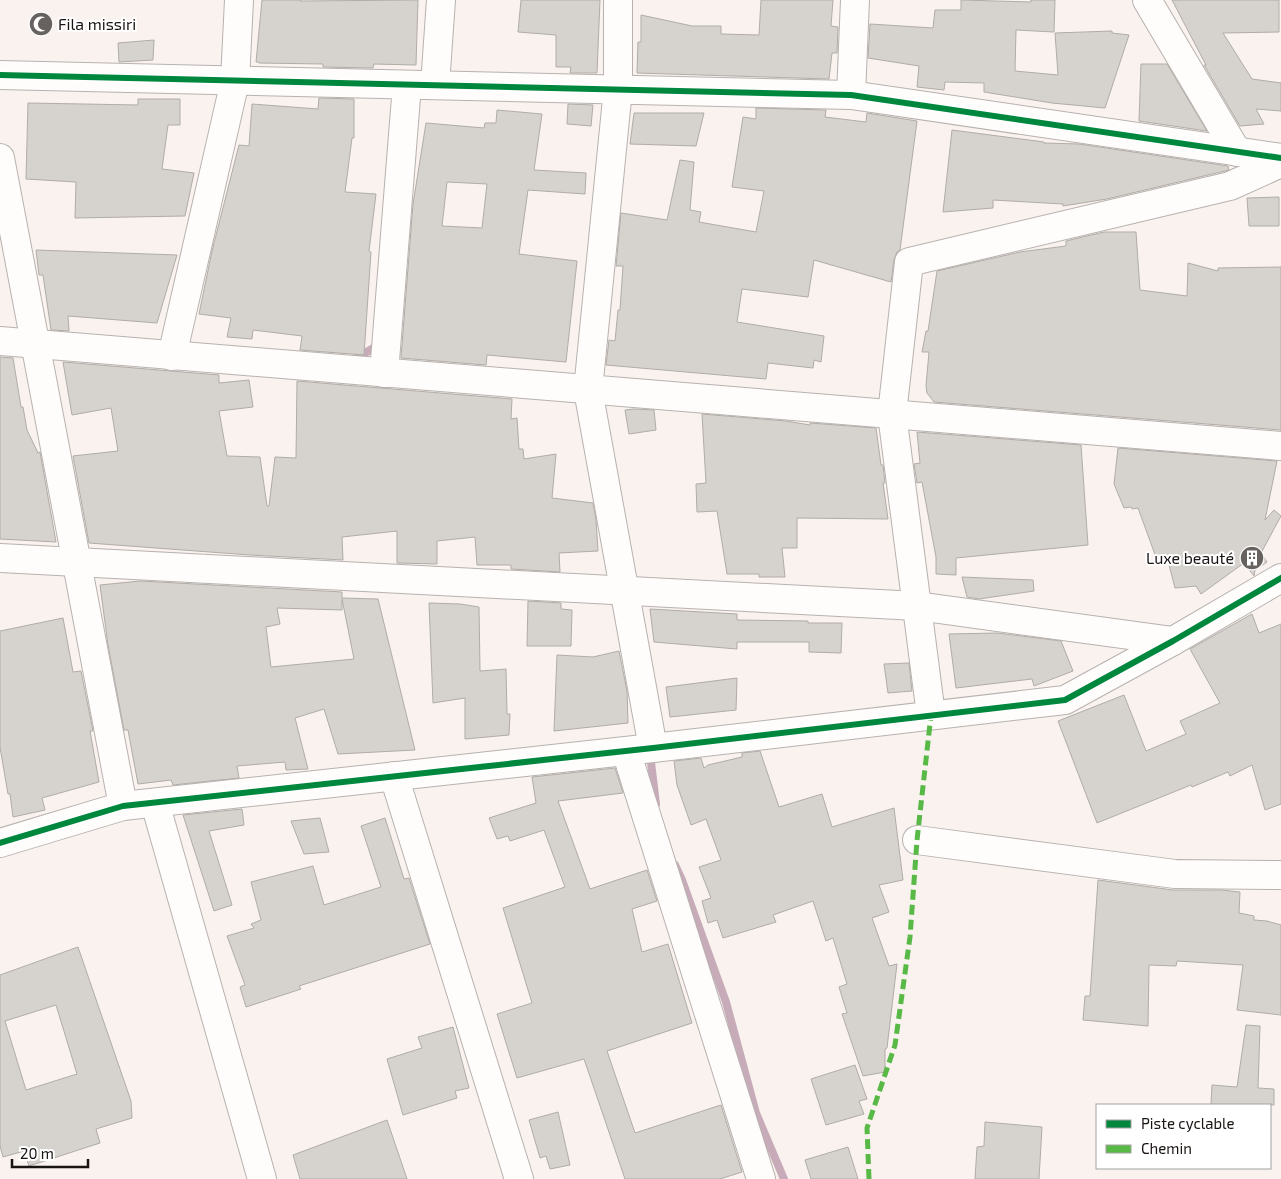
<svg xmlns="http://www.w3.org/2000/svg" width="1281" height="1179" viewBox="0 0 1281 1179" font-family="'Exo 2',sans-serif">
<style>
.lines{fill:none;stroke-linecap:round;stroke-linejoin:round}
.stream{stroke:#c7abb8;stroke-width:8}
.building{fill:#d6d2ce;stroke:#b0aca8;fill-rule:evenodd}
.minor-casing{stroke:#b8b2af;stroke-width:30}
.minor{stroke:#fefdfc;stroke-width:28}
.quiet{stroke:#58b947;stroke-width:5;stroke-dasharray:10 5;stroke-linecap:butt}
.cycleway-casing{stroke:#fff;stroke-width:9}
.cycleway{stroke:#00873e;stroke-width:6}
.labels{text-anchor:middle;stroke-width:4;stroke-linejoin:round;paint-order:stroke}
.poi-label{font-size:16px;fill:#191412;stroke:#fff;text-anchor:start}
</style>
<rect width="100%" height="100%" fill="#f9f2ee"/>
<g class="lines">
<g class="stream">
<polyline points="352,361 380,344"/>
<polyline points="650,754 656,804"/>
<polyline points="675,865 682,880 726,1002 756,1113 784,1179"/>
</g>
</g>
<g class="building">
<polygon points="262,0 301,0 300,1 418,0 416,65 374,64 373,68 323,67 323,64 259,63 259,62 256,62"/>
<polygon points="521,0 600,0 597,73 570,73 571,67 556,67 556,35 518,32"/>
<polygon points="761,0 833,0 831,26 838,27 837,53 832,53 829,79 637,73 638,42 641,42 641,15 692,26 721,26 721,34 759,35"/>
<polygon points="961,0 1031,2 1031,0 1055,0 1054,32 1016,30 1015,71 1058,75 1055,33 1112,31 1112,33 1129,35 1105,108 1052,103 984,92 984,83 945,82 944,90 917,87 919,66 868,58 870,24 933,28 935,10 961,10"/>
<polygon points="1172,0 1279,0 1279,32 1223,33 1252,79 1281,83 1281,111 1256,109 1264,124 1240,126 1204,65 1206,65"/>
<polygon points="154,40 153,60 119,62 118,43"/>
<polygon points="1141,64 1167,64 1207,131 1139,121"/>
<polygon points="319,98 354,99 354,138 352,138 345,192 376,194 369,251 371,252 364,355 300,350 302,336 253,330 252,339 227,337 231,318 199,314 212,251 239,145 249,146 252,104 318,109"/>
<polygon points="138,99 180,99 180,125 168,125 162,169 194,173 185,216 75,218 76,182 26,179 28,103 138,105"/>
<polygon points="568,104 593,105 591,126 567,124"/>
<polygon points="756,108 826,110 825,117 866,122 867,113 917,121 900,250 897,252 894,260 891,282 814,260 808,297 742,289 737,322 824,336 821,362 814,360 813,368 768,363 766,379 606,365 609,340 615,341 618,310 620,310 623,266 616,266 621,213 667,220 680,160 694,162 690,210 701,212 699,222 756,232 764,191 732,187 743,117 756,119"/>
<path d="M497,110L542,114L534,170L586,173L585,194L528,190L519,254L577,261L566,362L487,355L486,365L401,358L413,204L426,123L484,128L485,123H496ZM447,182L487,184L482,228L442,226Z"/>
<polygon points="634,113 704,113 696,146 630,144"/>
<polygon points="952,130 1044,142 1044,143 1079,144 1228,166 1229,170 1107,199 1063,206 1063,204 993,200 993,208 943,212"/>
<polygon points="1279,197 1279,226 1249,226 1247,198"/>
<polygon points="1104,232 1136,232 1140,290 1187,296 1188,263 1218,271 1218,268 1281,267 1281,430 934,402 927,393 926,386 929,352 922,352 926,331 928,331 937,271 1020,252 1066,246 1066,241"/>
<polygon points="36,250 177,255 157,323 68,316 69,331 51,330 43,275 39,275"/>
<polygon points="0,357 13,358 21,407 23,407 27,430 38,453 40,452 56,542 0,539"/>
<polygon points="63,362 219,375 219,383 249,380 253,407 219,411 227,456 260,457 267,506 269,506 275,457 296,458 297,381 512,399 511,419 517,418 519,449 523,449 524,459 556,454 552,498 593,503 596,520 598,551 559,553 560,572 511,569 511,565 477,565 475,537 437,541 437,564 397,563 397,531 342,537 343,560 250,555 89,543 73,456 118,451 111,408 72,415"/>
<polygon points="634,409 654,410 656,430 629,434 625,410"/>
<polygon points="702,414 786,421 810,425 810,423 876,428 881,465 883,465 885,483 883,483 888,519 797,518 797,548 782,548 785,577 759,577 759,574 727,574 717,511 697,512 696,484 706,483"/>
<polygon points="917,432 1081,445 1088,545 956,558 956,575 936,574 936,557 922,482 917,483 914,464 920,463"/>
<polygon points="1118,448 1277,461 1265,520 1274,510 1281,516 1261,553 1267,562 1255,570 1254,576 1244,563 1201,594 1196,586 1175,588 1167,557 1157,560 1138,508 1132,509 1131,507 1124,508 1114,484"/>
<polygon points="962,577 1033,580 1034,591 979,599 967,597"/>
<path d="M140,581L342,592V598L378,599L415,750L338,754L324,709L295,718L308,769L286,770L285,762L237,766L239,778L173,785L171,780L138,784L128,730H124L108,645L100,585ZM342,599L354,659L271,667L266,627L280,624L277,608L342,610Z"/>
<polygon points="528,601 561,603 561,609 572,610 571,646 527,646"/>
<polygon points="429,603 460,604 479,607 480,671 506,669 507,714 510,714 509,735 465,739 465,698 433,703"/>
<polygon points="650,609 737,614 737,620 808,621 808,623 842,623 841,653 809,652 809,642 737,642 737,649 654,642"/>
<polygon points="1252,614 1259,633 1281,624 1281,804 1265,810 1252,765 1230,776 1228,772 1192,787 1191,785 1097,823 1058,721 1124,695 1146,751 1186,734 1180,721 1220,703 1190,649"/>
<polygon points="63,618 73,672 81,671 93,731 90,731 99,782 42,798 45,810 13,817 10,794 8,794 0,747 0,631"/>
<polygon points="997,633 1061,641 1073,671 1034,686 1032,679 956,688 949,634"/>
<polygon points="619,651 627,691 628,723 554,731 557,655 593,657"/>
<polygon points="909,663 912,691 888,693 884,664"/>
<polygon points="737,678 736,710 670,717 666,687"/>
<polygon points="760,751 779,807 822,794 832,827 894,808 903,880 879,885 889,912 872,918 889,966 897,964 887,1048 885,1049 885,1072 863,1076 842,1014 847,1013 839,987 847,984 833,938 826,941 813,901 773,915 776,922 723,938 717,920 708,923 702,901 711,898 699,867 721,860 706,819 691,825 677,785 674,761 701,758 704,768 708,765 742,757 742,753"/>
<polygon points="615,768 623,793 558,801 590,889 647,870 657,901 632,909 642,952 668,944 692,1023 607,1051 635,1133 721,1105 742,1172 720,1179 625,1179 584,1059 517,1078 497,1014 532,1003 503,908 565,887 544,830 510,841 508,836 497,839 489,818 536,803 532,777"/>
<polygon points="242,809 244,825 209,831 232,905 214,911 183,815"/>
<polygon points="320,818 329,852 304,854 291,821"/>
<polygon points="385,818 404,879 409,878 430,944 299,986 301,989 246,1007 240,987 245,985 227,936 254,928 251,924 261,920 251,882 313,866 324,905 381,887 361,826"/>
<polygon points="1098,880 1173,890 1222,890 1240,892 1239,913 1254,916 1254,920 1267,921 1281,925 1281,1015 1237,1010 1243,965 1177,961 1176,966 1149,965 1148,1026 1083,1020 1085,996 1090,996"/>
<path d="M78,947L131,1101L132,1118L96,1129L100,1143L29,1166L24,1151L3,1157L0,1146V975ZM56,1005L77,1074L26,1090L5,1021Z"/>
<polygon points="1246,1025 1260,1026 1258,1088 1274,1089 1274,1105 1211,1105 1212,1085 1237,1087"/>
<polygon points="453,1027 469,1088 455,1091 457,1098 403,1115 387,1059 422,1048 418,1037"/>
<polygon points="855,1065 867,1099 859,1101 864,1114 826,1125 811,1079"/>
<polygon points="558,1112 570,1165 550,1169 546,1156 540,1158 529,1120"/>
<polygon points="387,1120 407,1179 300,1179 293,1155"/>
<polygon points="985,1122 1042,1127 1039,1179 975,1179 977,1147 984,1146"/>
<polygon points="848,1147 858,1179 811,1179 805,1160"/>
</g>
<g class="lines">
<g class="minor-casing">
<g id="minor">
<polyline points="618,0 618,89 588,390 653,748"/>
<polyline points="1147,0 1237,152"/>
<polyline points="0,75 851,95 1281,158"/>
<polyline points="435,85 441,0"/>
<polyline points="851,95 855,0"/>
<polyline points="0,158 123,806"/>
<polyline points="0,341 1281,446"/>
<polyline points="172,356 235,81 239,0"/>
<polyline points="384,373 407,85"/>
<polyline points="0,558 917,606 1173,641"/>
<polyline points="931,715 892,414 909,262 1230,186 1281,163"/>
<polyline points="626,751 761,1179"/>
<polyline points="394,776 519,1179"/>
<polyline points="155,803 262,1179"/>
<polyline points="917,840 1175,874 1281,875"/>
<polyline points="0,843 123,806 653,748 1065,700 1173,641 1281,578"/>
</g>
</g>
<use href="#minor" class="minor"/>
<polyline class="quiet" points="869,1179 867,1128 895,1045 910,937 917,840 931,715"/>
<g class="cycleway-casing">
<g id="cycleway">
<polyline points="0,75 851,95 1281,158"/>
<polyline points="0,843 123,806 653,748 1065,700 1173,641 1281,578"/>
</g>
</g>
<use href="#cycleway" class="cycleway"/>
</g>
<defs>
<g id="mosque-disc" transform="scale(1.25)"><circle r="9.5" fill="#67625f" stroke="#fff"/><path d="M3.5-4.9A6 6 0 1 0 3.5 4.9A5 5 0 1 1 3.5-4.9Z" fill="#fff"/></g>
<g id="building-disc" transform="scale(1.25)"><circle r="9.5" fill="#67625f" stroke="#fff"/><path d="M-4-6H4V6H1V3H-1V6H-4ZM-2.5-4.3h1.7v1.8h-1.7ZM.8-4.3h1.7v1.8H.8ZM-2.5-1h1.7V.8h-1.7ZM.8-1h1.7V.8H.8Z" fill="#fff"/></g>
</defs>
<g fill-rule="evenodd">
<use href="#mosque-disc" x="41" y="24"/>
<use href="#building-disc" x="1252" y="558"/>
</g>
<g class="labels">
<g class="poi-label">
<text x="58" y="30">Fila missiri</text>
<text x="1234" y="564" text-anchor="end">Luxe beauté</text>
</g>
</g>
<rect x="1096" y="1104" width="175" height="65" fill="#ffffff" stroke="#a3a1a0"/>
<rect x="1106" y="1120" width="25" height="8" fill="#00873e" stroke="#a3a1a0"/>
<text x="1141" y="1129" font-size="15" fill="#191412">Piste cyclable</text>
<rect x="1106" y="1145" width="25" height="8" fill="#58b947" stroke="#a3a1a0"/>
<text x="1141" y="1154" font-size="15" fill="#191412">Chemin</text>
<path d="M12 1159v8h76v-8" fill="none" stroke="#191412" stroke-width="2.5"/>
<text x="20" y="1159" font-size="15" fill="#191412" stroke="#ffffff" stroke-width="4" paint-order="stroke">20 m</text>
</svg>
